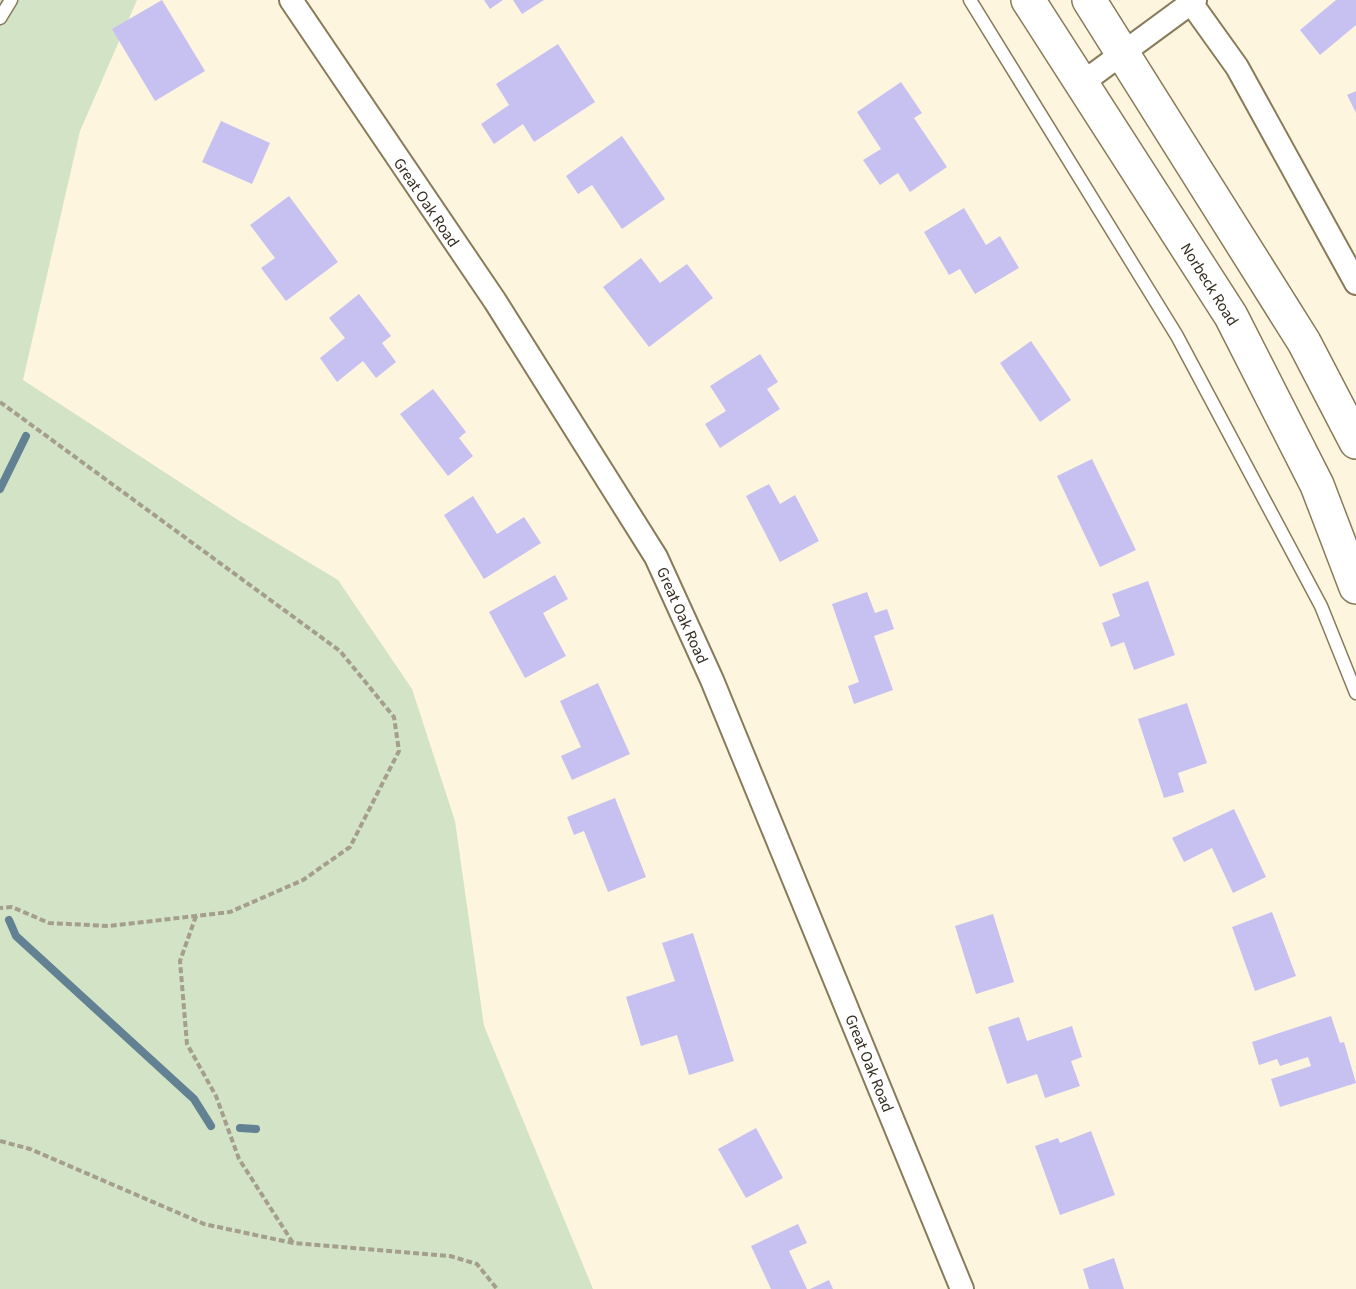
<svg xmlns="http://www.w3.org/2000/svg" width="1356" height="1289" viewBox="0 0 1356 1289" font-family="'Source Sans 3',sans-serif">
<style>
.green{fill:#d2e3c6}
.lines{fill:none;stroke-linecap:round;stroke-linejoin:round}
.stream{stroke:#628192;stroke-width:8}
.building{fill:#c7c1f2}
.service-casing{stroke:#887b5a;stroke-width:15}
.minor-casing{stroke:#887b5a;stroke-width:26}
.primary-casing{stroke:#887b5a;stroke-width:36}
.path{stroke:#a59e8b;stroke-width:4;stroke-dasharray:6 3;stroke-linecap:butt}
.service{stroke:#fff;stroke-width:12}
.minor{stroke:#fff;stroke-width:22}
.primary{stroke:#fff;stroke-width:33}
.labels{text-anchor:middle;stroke-width:5;stroke-linejoin:round;paint-order:stroke}
.street-label{font-size:16px;fill:#342e20;stroke:#fff}
</style>
<rect width="100%" height="100%" fill="#fef5df"/>
<polygon class="green" points="0,0 137,0 80,131 23,380 238,520 338,580 412,689 455,821 484,1026 593,1289 0,1289"/>
<g class="lines">
<g class="stream">
<polyline points="0,489 26,436"/>
<polyline points="9,920 16,936 194,1099 211,1126"/>
<polyline points="240,1128 256,1129"/>
</g>
</g>
<g class="building">
<polygon points="162,0 205,71 155,101 112,29"/>
<polygon points="484,0 503,0 490,9"/>
<polygon points="513,0 544,0 522,14"/>
<polygon points="1336,0 1356,0 1356,25 1320,55 1300,30"/>
<polygon points="558,44 595,102 534,142 523,124 494,144 481,124 509,105 496,84"/>
<polygon points="901,82 922,113 914,118 947,167 910,192 898,173 880,185 863,160 881,149 857,112"/>
<polygon points="1356,91 1356,113 1347,95"/>
<polygon points="221,121 270,143 252,184 202,162"/>
<polygon points="622,136 665,199 622,229 592,185 578,194 566,176"/>
<polygon points="289,196 338,262 286,301 261,268 275,258 250,225"/>
<polygon points="964,208 986,245 1000,236 1019,268 975,294 960,269 949,275 924,232"/>
<polygon points="641,258 660,283 687,264 713,298 649,347 603,287"/>
<polygon points="359,294 391,336 382,343 396,362 376,378 363,361 337,382 320,358 345,338 329,318"/>
<polygon points="1031,341 1071,400 1040,422 1000,363"/>
<polygon points="760,354 778,382 767,389 780,409 720,448 705,424 726,411 710,386"/>
<polygon points="433,389 466,432 459,438 473,456 448,476 400,414"/>
<polygon points="1092,459 1136,550 1100,567 1057,476"/>
<polygon points="769,484 780,504 795,495 819,541 780,562 746,496"/>
<polygon points="473,496 497,534 524,517 541,543 484,579 444,515"/>
<polygon points="555,575 568,599 543,613 566,656 525,678 489,612"/>
<polygon points="1148,581 1175,655 1134,670 1124,642 1111,647 1102,623 1120,616 1112,594"/>
<polygon points="867,592 875,613 887,609 894,629 874,636 893,690 854,704 848,686 859,682 832,604"/>
<polygon points="598,683 630,754 572,780 561,756 581,747 560,701"/>
<polygon points="1187,703 1207,763 1178,773 1184,792 1164,798 1138,719"/>
<polygon points="615,798 646,877 608,892 584,831 574,835 567,817"/>
<polygon points="1234,809 1266,877 1233,893 1212,848 1184,862 1172,838"/>
<polygon points="1272,912 1296,976 1255,991 1232,927"/>
<polygon points="993,914 1014,982 976,994 955,926"/>
<polygon points="693,933 734,1061 689,1075 677,1035 641,1046 626,997 675,981 662,943"/>
<polygon points="1331,1016 1340,1043 1344,1042 1356,1083 1280,1107 1271,1079 1311,1066 1308,1057 1280,1066 1277,1059 1259,1065 1252,1042"/>
<polygon points="1019,1017 1027,1041 1072,1026 1082,1057 1071,1061 1080,1086 1045,1098 1037,1074 1007,1084 988,1027"/>
<polygon points="756,1128 783,1178 746,1198 718,1149"/>
<polygon points="1091,1131 1115,1195 1060,1215 1035,1146 1058,1138 1060,1143"/>
<polygon points="798,1224 807,1243 789,1251 807,1289 771,1289 751,1246"/>
<polygon points="1114,1258 1124,1289 1089,1289 1083,1269"/>
<polygon points="829,1280 833,1289 810,1289"/>
</g>
<g class="lines">
<g class="service-casing">
<g id="service">
<polyline points="970,0 1177,336 1321,606 1356,693"/>
<polyline points="0,18 11,0"/>
</g>
</g>
<g class="minor-casing">
<g id="minor">
<polyline points="291,0 495,301 656,557 712,680 962,1289"/>
<polyline points="1189,0 1237,67 1356,283"/>
<polyline points="1082,83 1195,0"/>
</g>
</g>
<g class="primary-casing">
<g id="primary">
<polyline points="1028,0 1231,316 1317,485 1356,587"/>
<polyline points="1089,0 1304,342 1356,442"/>
</g>
</g>
<g class="path">
<polyline points="0,402 340,651 394,717 399,751 350,847 303,880 230,912 109,926 49,923 12,907 0,908"/>
<polyline points="196,916 180,961 187,1044 216,1096 239,1159 293,1243"/>
<polyline points="0,1141 30,1149 204,1224 293,1243 450,1256 477,1264 497,1289"/>
</g>
<use href="#service" class="service"/>
<use href="#minor" class="minor"/>
<use href="#primary" class="primary"/>
</g>
<g class="labels">
<g class="street-label">
<text transform="translate(427 202) rotate(56)" y="6">Great Oak Road</text>
<text transform="translate(1210 284) rotate(58)" y="6">Norbeck Road</text>
<text transform="translate(683 615) rotate(66)" y="6">Great Oak Road</text>
<text transform="translate(870 1063) rotate(68)" y="6">Great Oak Road</text>
</g>
</g>
</svg>
